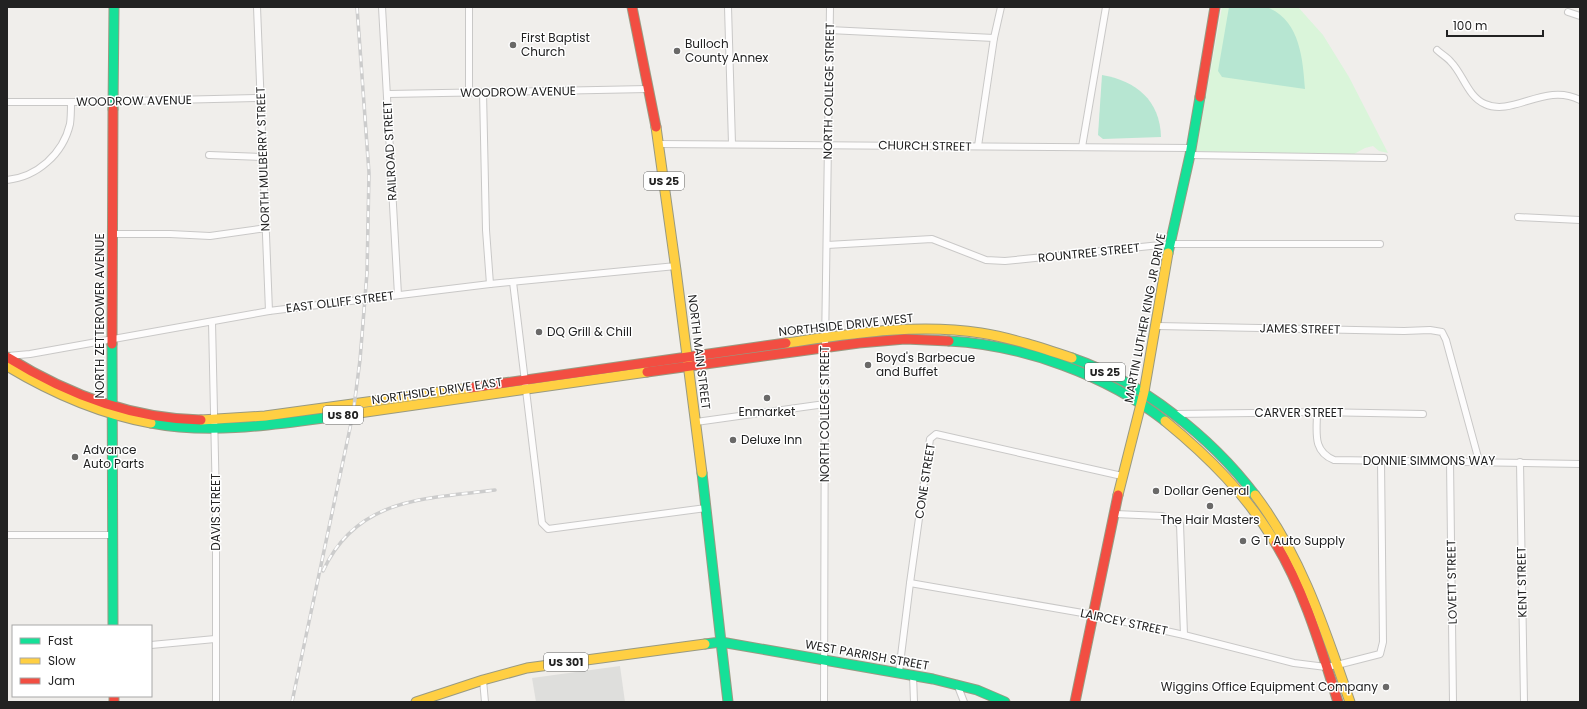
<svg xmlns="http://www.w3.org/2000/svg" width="1587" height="709" viewBox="0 0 1587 709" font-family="Poppins,sans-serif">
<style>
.religious{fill:#dededc}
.park{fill:#daf5da}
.pitch{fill:#b7e6d2}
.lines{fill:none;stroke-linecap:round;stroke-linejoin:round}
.street-casing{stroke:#c9c8c7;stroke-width:8}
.fast-casing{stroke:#999a82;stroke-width:11}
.slow-casing{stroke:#999a82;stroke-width:11}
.jam-casing{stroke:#999a82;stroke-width:11}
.street{stroke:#fdfcfc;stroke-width:6}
.fast{stroke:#16e098;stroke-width:9}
.slow{stroke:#ffcf43;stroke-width:9}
.jam{stroke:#f24e42;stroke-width:9}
.rail-casing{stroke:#ccc;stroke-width:3.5}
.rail{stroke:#fff;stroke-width:2;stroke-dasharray:6;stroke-linecap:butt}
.poi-dot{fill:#6a6968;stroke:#fff;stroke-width:1.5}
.labels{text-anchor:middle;stroke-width:3;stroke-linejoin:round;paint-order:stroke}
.shield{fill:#fff;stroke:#646464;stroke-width:1}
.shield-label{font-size:11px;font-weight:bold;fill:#222}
.poi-label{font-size:12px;fill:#222;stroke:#fff;text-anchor:start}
.street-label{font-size:12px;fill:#222;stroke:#fff}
</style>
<rect width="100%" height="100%" fill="#f0eeeb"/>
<polygon class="religious" points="620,666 625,702 536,702 532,678"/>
<polygon class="park" points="1222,7 1298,7 1323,35 1349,77 1388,153 1379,151 1373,146 1365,148 1354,154 1196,152"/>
<g class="pitch">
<path d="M1229,7C1238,7 1261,4 1269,8C1300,21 1303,60 1305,89L1222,77L1218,71Z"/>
<path d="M1102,75C1136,81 1160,100 1161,137L1103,139L1098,135Z"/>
</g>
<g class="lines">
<g class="street-casing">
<g id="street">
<polyline points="257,7 269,311"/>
<polyline points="382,7 398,295"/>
<polyline points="469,7 469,92"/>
<polyline points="728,7 732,144"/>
<polyline points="1568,12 1580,16"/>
<polyline points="829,30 994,38"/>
<path d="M1437,50C1441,54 1447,57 1451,62C1463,74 1468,97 1485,104C1513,117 1545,82 1580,100"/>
<polyline points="483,92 486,230 490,284"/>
<polyline points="388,94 648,89"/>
<polyline points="7,102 88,102 261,98"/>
<polyline points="658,144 1191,148"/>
<polyline points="978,146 994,38 1001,7"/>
<polyline points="1082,147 1106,7"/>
<polyline points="209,155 263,157"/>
<polyline points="1190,155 1384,158"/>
<path d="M7,180C37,177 63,154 70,124C71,117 71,109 71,102"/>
<polyline points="1518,217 1580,220"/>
<polyline points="113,234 170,234 210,236 266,228"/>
<polyline points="827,245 932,239 986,260 1005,261 1170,244 1380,244"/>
<polyline points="513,282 542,523 548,529 706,508"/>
<polyline points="212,322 216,503 216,702"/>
<polyline points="1157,326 1404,331 1430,330 1442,332 1446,340 1479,461"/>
<polyline points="8,356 30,354 269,311 490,284 676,266"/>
<path d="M1317,412C1317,432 1312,451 1334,460L1580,464"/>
<polyline points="1174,414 1317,412 1423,414"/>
<polyline points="696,422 825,404"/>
<polyline points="1450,461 1453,702"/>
<polyline points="1520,462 1524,702"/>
<polyline points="1115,514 1162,516 1180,524 1184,635"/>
<polyline points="7,535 112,535"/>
<polyline points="910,583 1094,615 1184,635 1294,663 1326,667 1337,665 1380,654 1383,642 1381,461"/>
<polyline points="151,645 215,639"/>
<polyline points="899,672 910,583 930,439 936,434 1122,476"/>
<polyline points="913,675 914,702"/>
<polyline points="483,680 485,702"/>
<polyline points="957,684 964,702"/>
<polyline points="824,702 825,347 830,7"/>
</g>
</g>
<g class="fast-casing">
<g id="fast">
<polyline points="113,109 114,7"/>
<polyline points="1168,253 1190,155 1200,97"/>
<path d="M949,341C1023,345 1107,375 1165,421"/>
<polyline points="112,344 113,626"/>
<path d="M1072,358C1142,382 1211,437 1255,495"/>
<path d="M151,423C212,435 277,424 338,416"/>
<polyline points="702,473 721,642 705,644"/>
<polyline points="728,702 721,642 933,679 977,690 1005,702"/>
</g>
</g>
<g class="slow-casing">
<g id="slow">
<polyline points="656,127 676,270 702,473"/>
<path d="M786,343C850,334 916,323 981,333C1012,338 1042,348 1072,358"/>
<path d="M7,366C52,393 99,414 151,423"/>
<polyline points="338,416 647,372"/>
<polyline points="201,420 265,416 469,388"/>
<path d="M1165,421C1209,457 1247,495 1276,544"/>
<polyline points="1118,495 1144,392 1168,253"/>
<path d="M1255,495C1302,557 1325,630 1350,702"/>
<polyline points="416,702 483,680 527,668 705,644"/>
</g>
</g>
<g class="jam-casing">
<g id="jam">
<polyline points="632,7 656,127"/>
<polyline points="1200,97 1215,7"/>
<polyline points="112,344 113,109"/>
<path d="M7,357C65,393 131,419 201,420"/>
<polyline points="647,372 859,343 905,339 949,341"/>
<polyline points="469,388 786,343"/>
<path d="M1276,544C1305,592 1321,649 1338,702"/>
<polyline points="114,696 114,702"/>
<polyline points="1075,702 1118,495"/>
</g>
</g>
<use href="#street" class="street"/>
<use href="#fast" class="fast"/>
<use href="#slow" class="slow"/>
<use href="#jam" class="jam"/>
<g class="rail-casing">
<g id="rail">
<path d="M323,571C357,497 425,499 495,490"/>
<polyline points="292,702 353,414 360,360 367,273 369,173 357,7"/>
</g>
</g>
<use href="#rail" class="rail"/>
</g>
<g class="poi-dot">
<circle cx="513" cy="45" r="4"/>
<circle cx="677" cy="51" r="4"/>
<circle cx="539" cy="332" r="4"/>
<circle cx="868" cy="365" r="4"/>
<circle cx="767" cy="398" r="4"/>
<circle cx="733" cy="440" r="4"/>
<circle cx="75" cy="457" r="4"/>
<circle cx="1156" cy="491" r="4"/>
<circle cx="1210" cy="506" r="4"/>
<circle cx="1243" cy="541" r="4"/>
<circle cx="1386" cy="687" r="4"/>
</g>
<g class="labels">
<g class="shield">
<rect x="644" y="172" width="40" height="18" rx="3"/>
<rect x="1085" y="363" width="40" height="18" rx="3"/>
<rect x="323" y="406" width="40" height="18" rx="3"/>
<rect x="544" y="653" width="44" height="18" rx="3"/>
</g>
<g class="shield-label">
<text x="664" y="185">US 25</text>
<text x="1105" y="376">US 25</text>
<text x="343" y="419">US 80</text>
<text x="566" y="666">US 301</text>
</g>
<g class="poi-label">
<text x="521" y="42">First Baptist<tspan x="521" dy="14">Church</tspan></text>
<text x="685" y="48">Bulloch<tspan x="685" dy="14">County Annex</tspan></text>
<text x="547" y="336">DQ Grill &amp; Chill</text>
<text x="876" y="362">Boyd's Barbecue<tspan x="876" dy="14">and Buffet</tspan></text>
<text x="767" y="416" text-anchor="middle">Enmarket</text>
<text x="741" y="444">Deluxe Inn</text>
<text x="83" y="454">Advance<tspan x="83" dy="14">Auto Parts</tspan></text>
<text x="1164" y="495">Dollar General</text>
<text x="1210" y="524" text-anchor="middle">The Hair Masters</text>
<text x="1251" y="545">G T Auto Supply</text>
<text x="1378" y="691" text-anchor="end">Wiggins Office Equipment Company</text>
</g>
<g class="street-label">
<text transform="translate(829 91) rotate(-89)" y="4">NORTH COLLEGE STREET</text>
<text transform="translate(518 92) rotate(-1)" y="4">WOODROW AVENUE</text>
<text transform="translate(134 101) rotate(-1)" y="4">WOODROW AVENUE</text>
<text transform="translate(925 146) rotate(1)" y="4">CHURCH STREET</text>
<text transform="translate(390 151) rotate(-93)" y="4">RAILROAD STREET</text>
<text transform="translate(263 159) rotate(-92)" y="4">NORTH MULBERRY STREET</text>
<text transform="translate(1089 253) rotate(-6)" y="4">ROUNTREE STREET</text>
<text transform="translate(340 302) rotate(-7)" y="4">EAST OLLIFF STREET</text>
<text transform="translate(100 316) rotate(-90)" y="4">NORTH ZETTEROWER AVENUE</text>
<text transform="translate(1145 318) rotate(-79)" y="4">MARTIN LUTHER KING JR DRIVE</text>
<text transform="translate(846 325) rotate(-6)" y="4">NORTHSIDE DRIVE WEST</text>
<text transform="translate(1300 329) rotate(1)" y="4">JAMES STREET</text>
<text transform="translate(699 352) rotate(83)" y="4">NORTH MAIN STREET</text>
<text transform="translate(437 391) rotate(-8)" y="4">NORTHSIDE DRIVE EAST</text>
<text x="1299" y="417">CARVER STREET</text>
<text transform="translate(825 414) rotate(-90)" y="4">NORTH COLLEGE STREET</text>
<text x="1429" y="465">DONNIE SIMMONS WAY</text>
<text transform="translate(925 481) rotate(-81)" y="4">CONE STREET</text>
<text transform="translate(216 512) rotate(-90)" y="4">DAVIS STREET</text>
<text transform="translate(1452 582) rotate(-91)" y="4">LOVETT STREET</text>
<text transform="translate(1522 582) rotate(-91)" y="4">KENT STREET</text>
<text transform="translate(1124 622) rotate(12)" y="4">LAIRCEY STREET</text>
<text transform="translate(867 655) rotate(10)" y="4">WEST PARRISH STREET</text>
</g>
</g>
<rect width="1587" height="709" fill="none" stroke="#222222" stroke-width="16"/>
<rect x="12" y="625" width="140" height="72" fill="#ffffff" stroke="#a7a7a7"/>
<rect x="20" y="638" width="20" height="6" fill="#16e098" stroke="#a7a7a7"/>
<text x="48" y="645" font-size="12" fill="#222222">Fast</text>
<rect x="20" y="658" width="20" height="6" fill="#ffcf43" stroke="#a7a7a7"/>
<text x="48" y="665" font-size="12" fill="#222222">Slow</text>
<rect x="20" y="678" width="20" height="6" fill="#f24e42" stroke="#a7a7a7"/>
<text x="48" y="685" font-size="12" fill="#222222">Jam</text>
<path d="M1447 30v6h96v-6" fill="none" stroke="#222222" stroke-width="2"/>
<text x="1453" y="30" font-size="12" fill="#222222" stroke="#ffffff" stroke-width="3" paint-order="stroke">100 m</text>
</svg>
